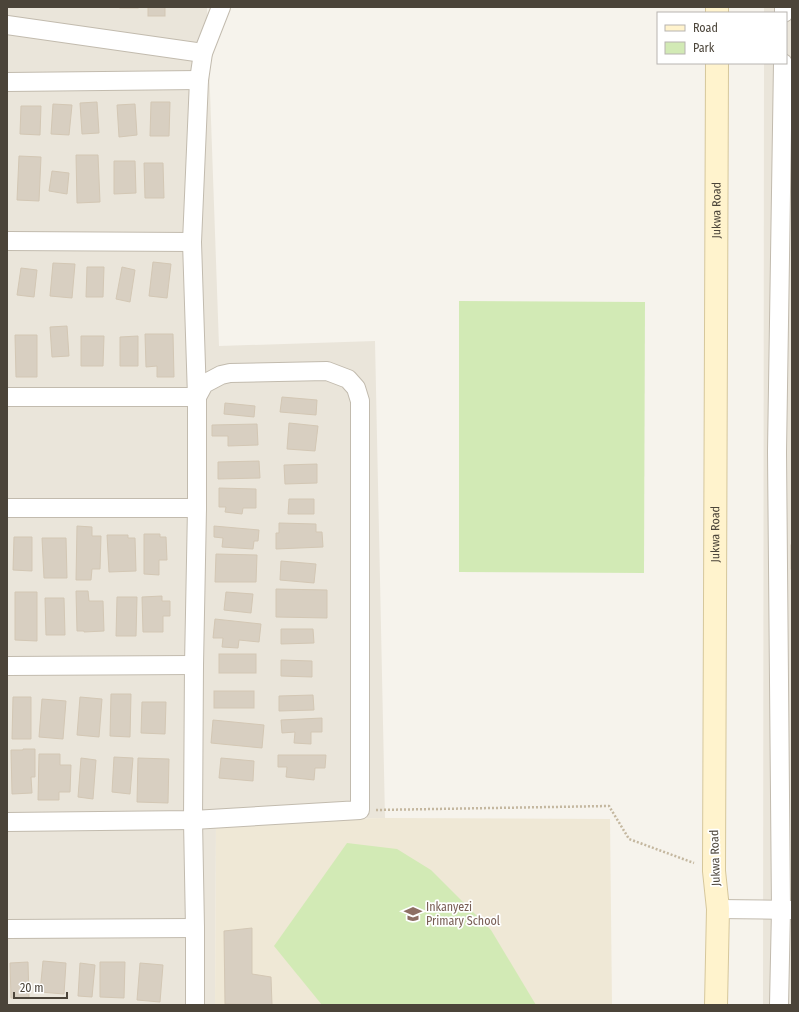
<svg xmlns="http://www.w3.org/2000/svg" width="799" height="1012" viewBox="0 0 799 1012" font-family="'Fira Sans Condensed',sans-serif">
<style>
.residential{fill:#eae5da}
.education{fill:#efe8d6}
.green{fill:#d2eab5}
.building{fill:#d8cfc1;stroke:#d3c7b4}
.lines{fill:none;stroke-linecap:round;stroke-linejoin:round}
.street-casing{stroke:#c2bbae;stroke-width:20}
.secondary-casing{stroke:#d6c79b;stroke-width:24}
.path{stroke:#c4b79f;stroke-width:2.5;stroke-dasharray:2 2;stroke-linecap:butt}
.street{stroke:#fff;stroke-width:18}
.secondary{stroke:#fff3cd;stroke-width:22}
.labels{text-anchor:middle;stroke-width:3.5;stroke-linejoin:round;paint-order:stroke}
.street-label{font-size:12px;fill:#4b4439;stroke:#fff}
.education-label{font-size:12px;fill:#785e54;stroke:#fff;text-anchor:start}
</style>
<rect width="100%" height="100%" fill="#f6f3ec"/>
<g class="residential">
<polygon points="7,7 207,7 219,346 375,341 385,818 216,822 215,1005 7,1005"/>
<polygon points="764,7 792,7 792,1005 763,1005 764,63 786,63 786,13 764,13"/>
</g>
<polygon class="education" points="385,818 610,819 612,1005 215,1005 216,822"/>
<g class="green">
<polygon points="459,301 645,302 644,573 459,572"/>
<polygon points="347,843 397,849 431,870 491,930 536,1005 322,1005 274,946"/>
</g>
<g class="building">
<rect x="120" y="7" width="18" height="1"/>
<rect x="148" y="7" width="17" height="9"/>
<polygon points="97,102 99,133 82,134 80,103"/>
<polygon points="151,102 170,102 169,136 150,136"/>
<polygon points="53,104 72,105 69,135 51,134"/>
<polygon points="135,104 137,135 119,137 117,105"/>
<polygon points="21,106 41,106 40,135 20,134"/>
<polygon points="76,155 98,155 100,202 77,203"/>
<polygon points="19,156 41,157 39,201 17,200"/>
<polygon points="114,161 135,161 136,193 114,194"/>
<polygon points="144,163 163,163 164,198 145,198"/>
<polygon points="52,171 69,173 67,194 49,191"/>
<polygon points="153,262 171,264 167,298 149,296"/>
<polygon points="53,263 75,264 72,298 50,296"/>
<polygon points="87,267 104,267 103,297 86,297"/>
<polygon points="122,267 135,270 130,302 116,299"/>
<polygon points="21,268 37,270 34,297 17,295"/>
<polygon points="67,326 69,356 52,357 50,327"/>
<polygon points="145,334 173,334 174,377 157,377 157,366 146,367"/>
<polygon points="15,335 37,335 37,377 16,377"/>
<polygon points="81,336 104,336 103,366 81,366"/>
<polygon points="138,336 138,366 120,366 120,337"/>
<polygon points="282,397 317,400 316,415 280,412"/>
<polygon points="225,403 255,406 254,417 224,414"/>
<polygon points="289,423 318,426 315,451 287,449"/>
<polygon points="257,424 258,445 228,446 228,436 212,436 212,425"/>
<polygon points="259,461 260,478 218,479 218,462"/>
<polygon points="317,464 317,483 285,484 284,465"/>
<polygon points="219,488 256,489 256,508 243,508 242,514 225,512 226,507 219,507"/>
<polygon points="289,499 314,499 314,514 288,514"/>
<polygon points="279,523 316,524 316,532 322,532 323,547 276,549 276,533 279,533"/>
<polygon points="77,526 92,527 92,536 101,536 100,569 92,569 91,580 76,580"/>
<polygon points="214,526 259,530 258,541 254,541 253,549 222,547 223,538 214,537"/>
<polygon points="144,534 160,534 160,537 166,537 167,560 159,560 159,575 144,574"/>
<polygon points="107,535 128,535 128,538 135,538 136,571 109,572"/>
<polygon points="14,537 32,537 32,571 13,570"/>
<polygon points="42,538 66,538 67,578 44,578"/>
<rect x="791" y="545" width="1" height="24"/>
<polygon points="216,554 257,555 256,582 215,582"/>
<polygon points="281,561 316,564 314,583 280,580"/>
<polygon points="276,589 327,590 327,618 276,617"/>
<polygon points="76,591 88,591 89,601 103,601 104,631 84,632 84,631 77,631"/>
<polygon points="15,592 37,592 37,641 15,640"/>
<polygon points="226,592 253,594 251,613 224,610"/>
<polygon points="162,596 162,601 170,601 170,616 163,616 163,632 143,632 142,597"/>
<polygon points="117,597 137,597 136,636 116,636"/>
<polygon points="45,598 64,598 65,635 46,635"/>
<polygon points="215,619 261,624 259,642 239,640 238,648 222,647 223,638 213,638"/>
<polygon points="281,629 313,629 314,643 281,644"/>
<rect x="219" y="654" width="37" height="19"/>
<polygon points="281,660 312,661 312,677 281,676"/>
<rect x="214" y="691" width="40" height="17"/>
<polygon points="111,694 131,694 130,737 110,736"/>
<polygon points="313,695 314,710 279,711 279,696"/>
<polygon points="13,697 31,697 31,739 12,739"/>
<polygon points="80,697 102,699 99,737 77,735"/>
<polygon points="42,699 66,701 63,739 39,737"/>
<polygon points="142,702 166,702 165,734 141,733"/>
<polygon points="322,718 322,732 311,732 311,744 294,743 295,732 282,733 281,720"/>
<polygon points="213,720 264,725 262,748 211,743"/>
<polygon points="23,749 35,749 35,777 31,777 32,793 12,794 11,750 23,750"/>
<polygon points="39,754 60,754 60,765 71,765 70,792 59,792 59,800 38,800"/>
<polygon points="278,755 326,755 325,768 315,768 314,780 286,777 287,767 278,767"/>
<polygon points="114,757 133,758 130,794 112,792"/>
<polygon points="81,758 96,760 93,799 78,797"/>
<polygon points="138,758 169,759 168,803 137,802"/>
<polygon points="221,758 254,761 253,781 219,778"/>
<polygon points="252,928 252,974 271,977 272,1005 225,1004 224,931"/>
<polygon points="43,961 66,963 64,994 40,992"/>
<polygon points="28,962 29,998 11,998 10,963"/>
<polygon points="100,962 125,962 124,998 100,997"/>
<polygon points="80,963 95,965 92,997 78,996"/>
<polygon points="140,963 163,965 160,1002 137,1000"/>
</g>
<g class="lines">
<g class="street-casing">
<g id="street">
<polyline points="784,13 784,7"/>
<polyline points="7,25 203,53"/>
<polyline points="7,82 199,80"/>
<polyline points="7,241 192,242"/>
<polyline points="7,397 197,397 204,384 221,375 230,373 327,371 348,379 356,388 360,401 360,810 193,820 7,822"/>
<polyline points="7,508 197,508"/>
<polyline points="7,666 194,665"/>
<polyline points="718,909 792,910"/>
<polyline points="7,929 195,928"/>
<polyline points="195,1005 195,928 193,820 194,665 197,508 197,397 192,242 199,80 203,53 221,7"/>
<polyline points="779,1005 781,910 777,452 783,63"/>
</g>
</g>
<g class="secondary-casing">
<g id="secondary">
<polyline points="717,13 717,7"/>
<path id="s1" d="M716,1005L718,909L714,871L717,63"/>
</g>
</g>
<polyline class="path" points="376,810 609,806 629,839 694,863"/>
<use href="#street" class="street"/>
<use href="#secondary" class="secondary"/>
</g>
<defs>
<g id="school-bare" transform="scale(1.38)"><path d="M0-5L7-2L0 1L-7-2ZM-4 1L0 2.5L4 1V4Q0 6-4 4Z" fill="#8d6e63" stroke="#fff" stroke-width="2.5" paint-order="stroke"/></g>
</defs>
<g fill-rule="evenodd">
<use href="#school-bare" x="413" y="914"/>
</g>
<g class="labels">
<g class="street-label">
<text dy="4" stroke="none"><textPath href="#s1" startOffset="795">Jukwa Road</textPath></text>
<text dy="4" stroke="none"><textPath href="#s1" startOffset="471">Jukwa Road</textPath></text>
<text transform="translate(715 858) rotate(-92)" y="4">Jukwa Road</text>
</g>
<g class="education-label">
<text x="426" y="911">Inkanyezi<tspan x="426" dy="14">Primary School</tspan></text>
</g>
</g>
<rect width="799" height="1012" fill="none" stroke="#4b4439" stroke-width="16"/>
<rect x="657" y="12" width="130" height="52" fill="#ffffff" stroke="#b7b4b0"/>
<rect x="665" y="25" width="20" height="6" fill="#fff3cd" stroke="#b7b4b0"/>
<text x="693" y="32" font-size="12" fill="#4b4439">Road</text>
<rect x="665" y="42" width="20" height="12" fill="#d2eab5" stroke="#b7b4b0"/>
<text x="693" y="52" font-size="12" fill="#4b4439">Park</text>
<path d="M14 992v6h53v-6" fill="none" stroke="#4b4439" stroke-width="2"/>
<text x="20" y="992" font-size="12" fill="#4b4439" stroke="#ffffff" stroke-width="3" paint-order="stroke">20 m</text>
</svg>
